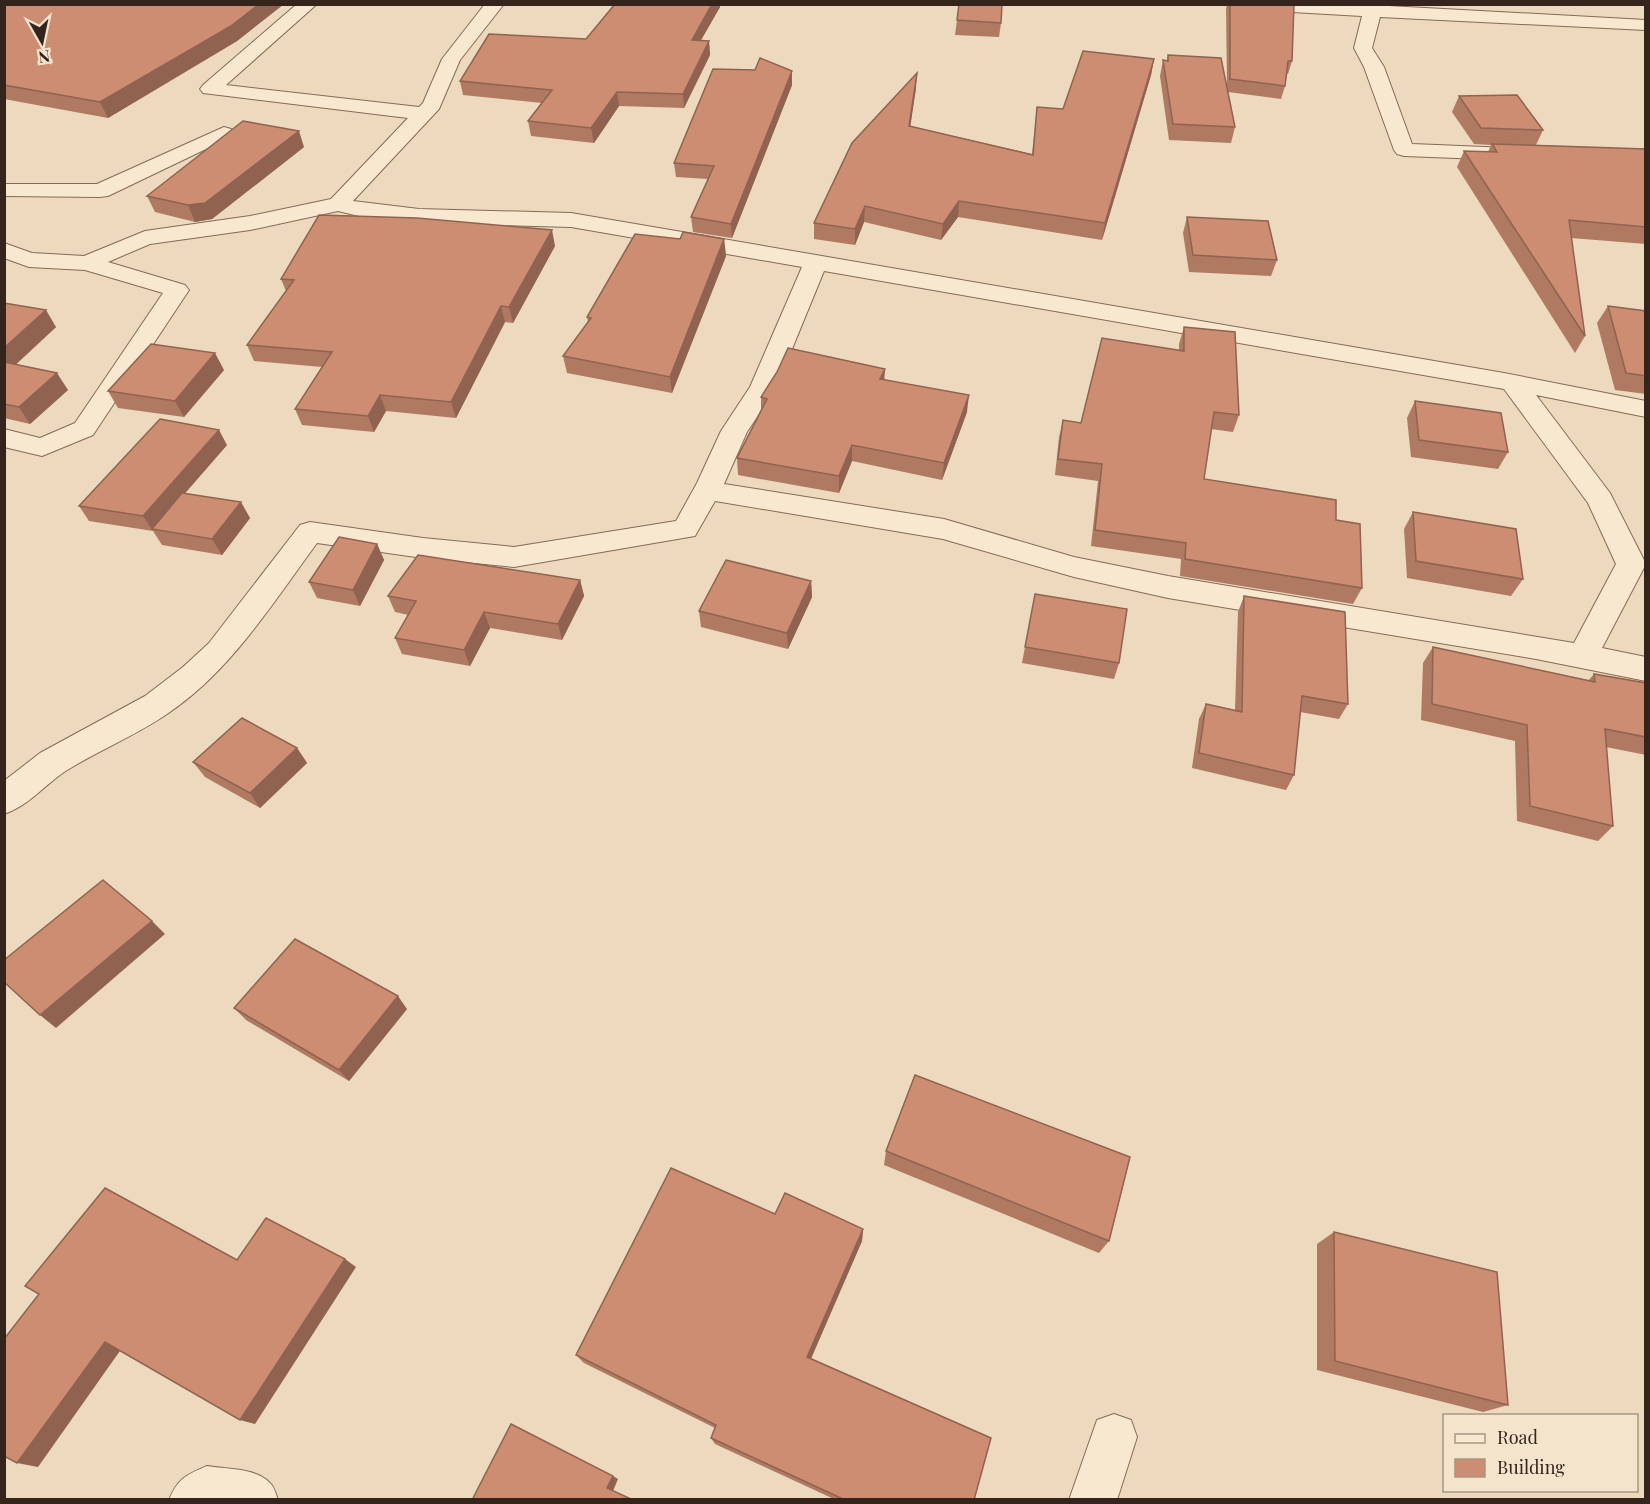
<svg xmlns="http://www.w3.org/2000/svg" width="1650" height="1504" viewBox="0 0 1650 1504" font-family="'Playfair Display',serif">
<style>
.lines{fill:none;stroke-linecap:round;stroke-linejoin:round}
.minor-casing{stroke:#856a56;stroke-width:2}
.minor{fill:#f9e8d0;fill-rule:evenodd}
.wall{fill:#af7962}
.shaded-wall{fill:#8f6350}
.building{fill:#cc8d72;stroke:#8f6350;stroke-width:1.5}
</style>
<rect width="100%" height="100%" fill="#edd9bd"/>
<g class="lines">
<g class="minor-casing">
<g id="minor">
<path d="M297,4H317L226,85L419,107L423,103L442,59L485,4H504L460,60L439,109L353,201L419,209L571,213L1504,373L1646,401V417L1536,395L1610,493L1646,564L1602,648L1646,657V681L1536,659L1168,598L1074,577L943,539L715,501L695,536L514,567L423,558L317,543C272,604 231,671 167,714C135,736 97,751 64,772C44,786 28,806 4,814V781L40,753L145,696L183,667L209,643L300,525L310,522L423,538L514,547L676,521L697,483L721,431L750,387L802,267L571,227L419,223L363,217L338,211L250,230L150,244L108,262L185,285L189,290L93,435L42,456L4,447V429L40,438L75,423L163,293L85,270L29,267L4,258V243L32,253L84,256L145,231L250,216L331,199L408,118L203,93L200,89L203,85ZM824,271L1504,389L1588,503L1616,564L1574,643L1168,576L1074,557L944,519L724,484L747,432L776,388Z"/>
<polygon points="1230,4 1352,4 1646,20 1646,30 1380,17 1372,48 1384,67 1412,144 1509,148 1516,150 1519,154 1516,158 1509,160 1404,156 1397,154 1394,150 1364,67 1354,48 1362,16 1239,9"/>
<polygon points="224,127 231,129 234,133 231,137 108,196 100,197 4,196 4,184 97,184"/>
<polygon points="1114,1414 1131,1420 1137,1437 1117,1500 1069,1500 1097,1420"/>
<path d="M207,1466C225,1469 256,1468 269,1482C274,1486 276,1494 278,1500H169C178,1478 186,1475 207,1466Z"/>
</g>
</g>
<use href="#minor" class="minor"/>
</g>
<g class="wall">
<polygon points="4,4 284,4 237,41 108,118 4,99"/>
<polygon points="1227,4 1294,4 1292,61 1288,74 1287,74 1285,86 1281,99 1228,92 1235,127 1231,143 1169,140 1160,76 1163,60 1167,61 1168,55 1227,85 1226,9"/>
<polygon points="720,7 701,40 709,41 710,55 684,108 619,106 594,143 531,136 528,121 542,103 463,95 460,81"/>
<polygon points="957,20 1001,23 999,37 955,35"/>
<polygon points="1154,59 1151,75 1102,240 958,217 941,240 864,222 855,245 814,239 814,223 916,88 910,126 1032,154 1037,107 1063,109"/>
<polygon points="792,71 792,85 732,238 693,232 691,217 708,179 676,177 674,163"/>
<polygon points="1459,96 1543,130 1536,145 1646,149 1646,244 1571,238 1585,336 1575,353 1457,167 1464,151 1488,152 1491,145 1474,144 1452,112"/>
<polygon points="304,147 212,219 195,222 155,212 147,196"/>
<polygon points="1187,217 1277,260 1271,276 1189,272 1183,233"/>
<polygon points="680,239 724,239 726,256 672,393 567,373 563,356 588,322 587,317"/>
<polygon points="555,246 513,323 505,322 456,418 386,411 374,432 302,425 295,409 322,367 254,361 247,345 286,291 281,279"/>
<polygon points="4,303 56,327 16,364 68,390 30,424 4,418"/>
<polygon points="1608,306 1646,311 1646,394 1615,390 1597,323"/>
<polygon points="1184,327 1239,415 1233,432 1211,429 1204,479 1336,520 1362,588 1353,604 1180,576 1181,559 1091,546 1098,481 1055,475 1059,437 1063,420 1081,423 1179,351 1179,344"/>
<polygon points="224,370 184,417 118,408 108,391"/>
<polygon points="884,380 967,412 942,480 852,461 839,493 738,475 737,458 761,410 761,397"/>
<polygon points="1415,401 1508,452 1498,469 1411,457 1407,418"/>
<polygon points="227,445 185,493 250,518 222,555 162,545 153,531 89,521 79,506"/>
<polygon points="1413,512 1523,579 1511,596 1407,578 1404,529"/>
<polygon points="377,544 384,560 360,606 317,598 309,582"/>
<polygon points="580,580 584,596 562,640 490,628 470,666 402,654 395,638 408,615 395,612 388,596"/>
<polygon points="811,581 812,597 788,649 701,627 699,611"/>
<polygon points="1035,594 1119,663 1114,679 1022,663"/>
<polygon points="1244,596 1348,704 1339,719 1300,712 1294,775 1286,790 1192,768 1199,719 1206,704 1235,710 1238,612"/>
<polygon points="1433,647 1588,681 1594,674 1646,683 1646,755 1606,747 1613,826 1598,841 1517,821 1515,741 1421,720 1423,663"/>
<polygon points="297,748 307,763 260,808 205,777 193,762"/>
<polygon points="234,1008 407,1009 349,1081 246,1020"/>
<polygon points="886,1151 1109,1241 1099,1253 884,1165"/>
<polygon points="775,1214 863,1229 862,1241 811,1359 974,1500 836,1500 715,1444 711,1438 715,1428 584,1363 576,1355"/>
<polygon points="1334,1232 1508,1405 1483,1412 1317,1370 1317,1244"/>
</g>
<g class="shaded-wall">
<polygon points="259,4 284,4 237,41 108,118 100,102"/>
<polygon points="712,4 720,4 720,7 693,54 692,40"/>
<polygon points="709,41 710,55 684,108 683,94"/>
<polygon points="1154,59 1151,75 1102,240 1105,223"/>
<polygon points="792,71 792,85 732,238 731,224"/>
<polygon points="917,73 916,88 908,142 909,126"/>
<polygon points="617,92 619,106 594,143 591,128"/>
<polygon points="299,131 304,147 212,219 195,222 188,205"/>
<polygon points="959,201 958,217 941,240 943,224"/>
<polygon points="865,206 864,222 855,245 855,229"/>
<polygon points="552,230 555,246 513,323 509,307"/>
<polygon points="724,239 726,256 672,393 670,377"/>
<polygon points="501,306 505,322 456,418 451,402"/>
<polygon points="46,310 56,327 10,370 4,362 4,348"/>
<polygon points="215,353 224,370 184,417 175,401"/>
<polygon points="885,369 884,386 880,379"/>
<polygon points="57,373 68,390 30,424 19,407"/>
<polygon points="380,395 386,411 374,432 368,416"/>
<polygon points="969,395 967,412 942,480 944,463"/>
<polygon points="219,430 227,445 154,529 152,529 153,531 143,516"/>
<polygon points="852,445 852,461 839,493 839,476"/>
<polygon points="241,502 250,518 222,555 212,539"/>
<polygon points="377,544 384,560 360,606 353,590"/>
<polygon points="580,580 584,596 562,640 558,624"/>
<polygon points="811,581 812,597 788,649 787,633"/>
<polygon points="484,612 490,628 470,666 464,650"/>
<polygon points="297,748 307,763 260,808 250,793"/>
<polygon points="152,921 165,934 56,1028 40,1015"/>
<polygon points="398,996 407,1009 349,1081 339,1070"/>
<polygon points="863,1229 862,1241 808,1365 807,1357"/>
<polygon points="345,1259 356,1267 255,1424 240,1420"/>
<polygon points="105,1342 122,1348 38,1467 17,1463"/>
<polygon points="613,1476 618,1479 613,1491 607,1488"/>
</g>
<g class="building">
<polygon points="4,4 259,4 231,26 100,102 4,85"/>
<polygon points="615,4 712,4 692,40 709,41 683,94 617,92 591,128 528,121 552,90 460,81 489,34 586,39"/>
<polygon points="959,4 1002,4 1001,23 957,20"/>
<polygon points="1230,4 1294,4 1292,61 1288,61 1285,86 1230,79"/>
<polygon points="1083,51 1154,59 1105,223 959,201 943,224 865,206 855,229 814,223 852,143 917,73 909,126 1033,155 1037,107 1063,109"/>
<polygon points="1168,55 1221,58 1235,127 1173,124 1163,60 1168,61"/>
<polygon points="760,58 792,71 731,224 691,217 714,166 674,163 713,69 755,70"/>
<polygon points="1517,95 1543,130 1481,128 1459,96"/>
<polygon points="243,121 299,131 205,203 188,205 147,196"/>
<polygon points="1492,144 1646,149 1646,227 1569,220 1585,336 1464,151 1497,152"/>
<polygon points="319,215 417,218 552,230 509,307 501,306 451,402 380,395 368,416 295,409 332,352 247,345 294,280 281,279"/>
<polygon points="1187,217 1268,221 1277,260 1193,255"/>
<polygon points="683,232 724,239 670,377 563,356 591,318 587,317 635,234 680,239"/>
<polygon points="4,303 46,310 4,348"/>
<polygon points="1608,306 1646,311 1646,376 1626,373"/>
<polygon points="1184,327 1235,332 1239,415 1214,412 1204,479 1336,500 1336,520 1360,524 1362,588 1185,559 1186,543 1095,530 1102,464 1058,459 1063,420 1081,423 1102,338 1184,351"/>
<polygon points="151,344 215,353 175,401 108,391"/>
<polygon points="788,348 885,369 880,379 969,395 944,463 852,445 839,476 737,458 767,399 761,397 777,372"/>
<polygon points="4,362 57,373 19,407 4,404"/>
<polygon points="1415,401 1501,413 1508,452 1419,440"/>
<polygon points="160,419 219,430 143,516 79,506"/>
<polygon points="182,493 241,502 212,539 152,529"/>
<polygon points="1413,512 1516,529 1523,579 1416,561"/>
<polygon points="339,537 377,544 353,590 309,582"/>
<polygon points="418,555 580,580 558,624 484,612 464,650 395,638 416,601 388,596"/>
<polygon points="726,560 811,581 787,633 699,611"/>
<polygon points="1035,594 1127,609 1119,663 1025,647"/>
<polygon points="1244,596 1345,612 1348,704 1302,696 1294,775 1199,753 1206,704 1242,712"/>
<polygon points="1433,647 1595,682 1594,674 1646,683 1646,737 1605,729 1613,826 1530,806 1527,725 1432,704"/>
<polygon points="242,718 297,748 250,793 193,762"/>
<polygon points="103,880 152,921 40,1015 4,982 4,960"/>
<polygon points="295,939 398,996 339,1070 234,1008"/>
<polygon points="915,1075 1130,1157 1109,1241 886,1151"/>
<polygon points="671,1168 775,1214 785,1193 863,1229 807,1357 991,1438 974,1500 845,1500 711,1438 716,1425 576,1355"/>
<polygon points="105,1188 237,1260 266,1218 345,1259 240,1420 105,1342 17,1463 4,1456 4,1339 39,1294 25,1286"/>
<polygon points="1334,1232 1497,1272 1508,1405 1335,1361"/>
<polygon points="511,1424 613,1476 607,1488 633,1500 472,1500"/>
</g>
<rect width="1650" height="1504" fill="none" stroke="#34241b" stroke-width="12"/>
<rect x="1443" y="1414" width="195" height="78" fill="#f5e4cc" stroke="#a89785" stroke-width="1.5"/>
<rect x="1455" y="1434" width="30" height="9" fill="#f9e8d0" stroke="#a89785" stroke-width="1.5"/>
<text x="1497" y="1444" font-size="18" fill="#34241b">Road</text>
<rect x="1455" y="1459" width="30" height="18" fill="#cc8d72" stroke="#a89785" stroke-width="1.5"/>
<text x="1497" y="1474" font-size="18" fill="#34241b">Building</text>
<g transform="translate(42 42) rotate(171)" stroke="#f5e4cc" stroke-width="4.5" paint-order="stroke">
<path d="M0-4.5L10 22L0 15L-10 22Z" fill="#34241b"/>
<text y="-9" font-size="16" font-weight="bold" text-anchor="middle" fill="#34241b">N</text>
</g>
</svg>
